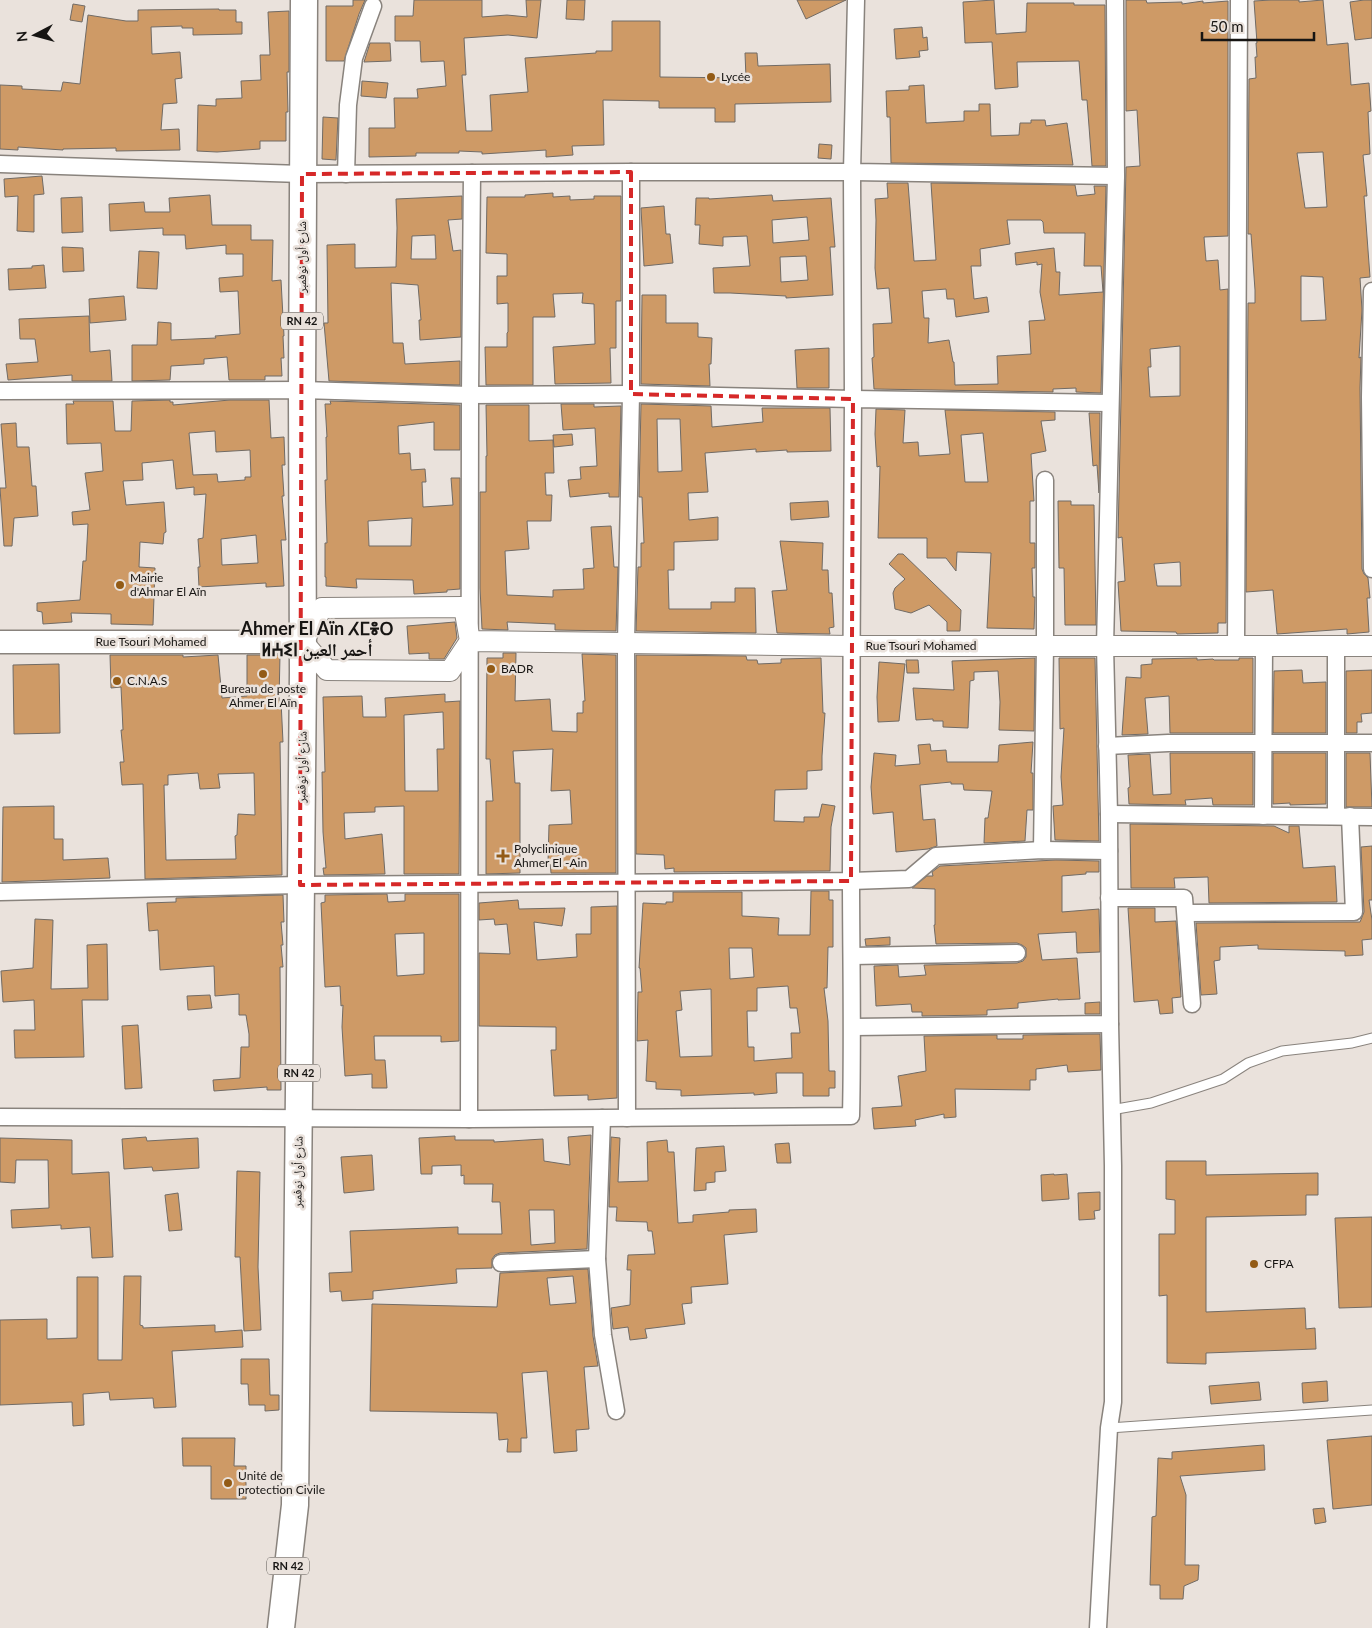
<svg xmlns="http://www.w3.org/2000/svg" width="1372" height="1628" viewBox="0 0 1372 1628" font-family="Lato,'Noto Naskh Arabic','Noto Sans Tifinagh',sans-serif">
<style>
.building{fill:#ce9a66;stroke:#716b65;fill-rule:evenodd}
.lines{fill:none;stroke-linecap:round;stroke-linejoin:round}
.service-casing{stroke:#89837d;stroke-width:11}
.minor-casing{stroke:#89837d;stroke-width:19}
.tertiary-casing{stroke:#89837d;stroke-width:22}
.secondary-casing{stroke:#89837d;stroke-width:25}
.primary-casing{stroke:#89837d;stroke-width:29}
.service{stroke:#fff;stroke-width:9}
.minor{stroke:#fff;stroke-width:16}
.tertiary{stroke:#fff;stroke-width:20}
.secondary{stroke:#fff;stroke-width:22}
.primary{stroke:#fff;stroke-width:26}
.marked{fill:none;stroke:#d62828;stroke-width:4;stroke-dasharray:10 6;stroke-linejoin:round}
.poi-dot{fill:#935b16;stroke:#eae2dc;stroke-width:2}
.labels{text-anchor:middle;stroke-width:5;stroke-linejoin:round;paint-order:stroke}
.shield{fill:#eae2dc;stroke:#56524f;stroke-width:1}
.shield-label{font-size:11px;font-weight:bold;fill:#171513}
.poi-label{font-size:12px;fill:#171513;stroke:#eae2dc;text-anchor:start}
.street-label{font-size:12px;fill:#171513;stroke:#eae2dc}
.district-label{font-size:18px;font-weight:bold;fill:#171513;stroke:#eae2dc}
</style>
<rect width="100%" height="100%" fill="#eae2dc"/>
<g class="building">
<polygon points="353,0 365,0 359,14 344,61 326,61 326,6 353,6"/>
<polygon points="414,0 482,0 482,17 507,15 527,17 526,0 541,0 537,38 508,35 464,38 466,75 462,75 466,131 492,131 490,95 528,92 525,58 596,53 596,51 612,51 612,21 660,21 660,77 746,78 745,53 757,53 758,66 830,64 831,102 735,104 735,122 715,122 715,108 659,108 659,101 603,100 604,145 572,146 573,155 546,157 546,150 482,154 482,152 459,151 459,153 416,153 416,156 369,157 369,128 395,128 394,98 418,98 417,89 446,86 444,61 421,62 420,41 395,41 395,16 413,16"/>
<polygon points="567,0 585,0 584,20 566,19"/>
<polygon points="797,0 846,0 806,19"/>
<polygon points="994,0 996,34 1026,32 1027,3 1074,3 1074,5 1105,5 1106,166 1092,166 1087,100 1082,100 1079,61 1017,62 1018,87 995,89 992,42 965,43 963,2"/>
<path d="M1126,0H1146L1147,3L1182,2V4L1203,1V3L1228,1V236L1204,237L1206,261L1218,260L1220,290L1228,289L1226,623H1218V633L1177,634L1176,632L1121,631L1118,582L1125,581L1122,537L1118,538L1126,167L1140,166L1137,110L1126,111ZM1180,346V396L1150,397L1148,367H1151L1150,349ZM1180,562L1181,586H1157L1154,564Z"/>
<path d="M1271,0H1299V2L1323,0L1327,45L1348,43L1351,85L1369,83L1371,111L1368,112L1370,154L1363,155L1367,196H1364L1370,277L1360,278L1362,310L1359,358L1361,357L1360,388L1362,569L1364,574L1368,578L1370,598H1367L1369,632L1347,634V629L1277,634L1273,590L1246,592L1248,303H1255V290L1251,234H1248L1249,79L1256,78L1255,57H1257L1256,43H1257L1254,1ZM1323,152L1327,207L1305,208L1297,153ZM1301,276L1323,277L1326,320L1301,321Z"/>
<polygon points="1364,0 1372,0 1372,38 1355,40 1350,2"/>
<polygon points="73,4 85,6 82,22 70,20"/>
<polygon points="219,9 219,10 236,10 236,22 242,22 242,34 193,35 193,28 182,28 182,26 151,27 152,54 180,52 182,78 175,79 177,103 163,104 161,130 179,129 180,150 116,151 116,148 63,149 63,150 18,147 18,150 0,149 0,85 22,86 22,89 61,91 63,82 80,84 88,15 126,21 138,21 138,10"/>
<polygon points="289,11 289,72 287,72 288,112 286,112 286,141 260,141 260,149 217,152 197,151 198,105 216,106 216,99 242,98 241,81 261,80 260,55 270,55 268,12"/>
<polygon points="922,27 923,38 927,37 928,50 919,51 920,57 896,59 894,29"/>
<polygon points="370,43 390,43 391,61 364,62"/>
<polygon points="362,81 388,83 386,98 361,96"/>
<polygon points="924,85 926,123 964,121 964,111 979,111 979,104 990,104 991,136 1019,135 1020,123 1031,123 1031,120 1045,120 1046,126 1067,123 1073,165 891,163 890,117 887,117 886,91 909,90 909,86"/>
<polygon points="323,117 338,118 336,160 322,159"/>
<polygon points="819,144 832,145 831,159 818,158"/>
<polygon points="42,176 44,194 34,195 34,232 17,231 18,196 5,197 4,179"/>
<path d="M887,183H908L914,261L936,260L931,183L1075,185L1077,196L1095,194L1094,186H1106L1101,393L1076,392V388L1053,389V392L874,389L872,358L874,357L873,324L892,323L889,288L877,289L875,268L876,220L875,199L888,198ZM1007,220H1041L1043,222L1044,233H1085L1084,266H1101L1103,292L1059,295L1060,272H1056L1054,248L1015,253L1016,265L1037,262V265L1042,264L1040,292L1045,320L1029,321L1031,354L997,356L998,384L955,385L954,362H953L949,340L928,343L929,318H924L922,291L946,289L947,299H954L956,317L989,312L987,297L974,299L971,266H981L980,249L1010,244Z"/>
<polygon points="553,193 553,197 570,196 570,200 594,199 594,196 621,196 621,301 616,301 616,348 610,348 611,383 555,384 553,347 595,344 594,304 582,303 583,293 553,294 555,317 533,317 533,385 486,385 485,347 507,347 507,333 508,332 508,303 497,304 497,276 507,276 507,254 486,253 487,197 525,197 525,195"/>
<polygon points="210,195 212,225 251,225 251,240 273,240 272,281 281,280 284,336 283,336 284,358 281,358 282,376 265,376 265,380 229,380 227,357 204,359 204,364 171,366 170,380 132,381 132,345 157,345 158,322 171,323 171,340 216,338 215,336 240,334 238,291 220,292 219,278 243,276 243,254 226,254 226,245 186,249 185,235 163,235 163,228 110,231 109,204 144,202 145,212 170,212 169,198"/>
<path d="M772,195L773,201L831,198L835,247H830L833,295L786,298V296L730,293H714L713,268L750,266L747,236L723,237V246L699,244L700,225H695L696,198H709V199ZM807,217L809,240L773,243L772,220ZM806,256L808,280L781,282L780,257Z"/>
<path d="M462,196V219L448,220L453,251L461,250V337L420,340L419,320H421L418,285L391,283L393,343H403L405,364L460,361V385L329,381L324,323H328L327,245L355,244V268L396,267L397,228L396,199ZM435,235L436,259H411L412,236Z"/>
<polygon points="82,197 83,232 62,233 61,198"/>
<polygon points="664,206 666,234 670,234 673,263 644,266 641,208"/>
<polygon points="62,247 83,248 84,271 63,272"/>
<polygon points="139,251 159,252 157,289 137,288"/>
<polygon points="44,265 46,288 9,290 8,269 32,268 32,266"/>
<polygon points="642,295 666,295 666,323 698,323 698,337 712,338 711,364 709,364 710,386 641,384"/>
<polygon points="124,296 126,320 90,323 89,299"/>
<polygon points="89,316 90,352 110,350 112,381 72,381 72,375 8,380 6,364 38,362 35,339 20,339 19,319"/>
<polygon points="829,348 829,388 797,388 795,350"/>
<path d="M170,400V402H173V405L230,400H269L271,438L284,437L285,465H282L284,496H282L286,540H281L284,586L266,587V583L199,587L198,567H200L198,539L203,538L206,494L194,495V487L176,489L173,460L142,463L143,480L123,481L126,505L164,502L166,532L164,533L163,544L140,542L139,567L155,568L153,625L111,624V614L71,613L72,622L43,624L42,612L37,611V603L80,600L83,561H86L88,524L73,525L72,512L90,510L85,473L103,471L101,443L67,444L66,404H74L73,401H113L115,431H131L132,401ZM215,431L216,452L250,450L251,477H245V480L218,482L217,474L193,475L189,433ZM256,535L258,563L222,565L221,539Z"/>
<path d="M330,401L460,405V450H434V422L398,426L399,454L410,453L411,470L425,469L426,482H422L423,507L453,505L451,478H460V589L447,590V592L414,594L413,580L356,579L357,588L326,586V577H325V543H327L325,480H327L326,437H327L325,404H331ZM412,518L411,546H369L368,521Z"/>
<polygon points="561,404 594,404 594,407 621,406 619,497 609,497 609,493 570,497 568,480 581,479 580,467 597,466 595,428 563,430"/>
<path d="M641,404L711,406L712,427L763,422L762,408H830L831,451L787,452V450L756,452V449L705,453L708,492L688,493L689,520L718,517V540L674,542V570H668L669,609H711V602H735V588H755L756,633L636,631L638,567H641V543H644L642,497H639ZM657,419H680L682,471L658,472Z"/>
<polygon points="486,405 529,405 529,441 553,440 554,473 545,473 546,495 552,495 551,521 527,521 529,549 505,551 507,595 553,597 553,590 584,589 583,569 594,568 591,527 611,526 614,567 618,567 616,631 555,630 555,624 507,622 508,630 482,629 480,588 480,492 486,492 486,456 487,456"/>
<path d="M876,409L905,410L903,443L918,442L919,456L950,454L945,410L1055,412V420L1041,421L1046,451L1031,454L1034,501H1030V543H1035V568H1032L1033,597H1035L1034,629L987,628L991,553L957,552L956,571L946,558H927V538H878L880,466L877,467L875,434ZM983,433L988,482H965L961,435Z"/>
<polygon points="1089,413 1100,413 1099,493 1097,465 1093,466"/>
<polygon points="16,423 17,447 29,447 32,486 36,486 38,516 14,518 12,546 4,546 0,488 6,488 1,424"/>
<polygon points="572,434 573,445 554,447 553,435"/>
<polygon points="828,501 829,517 791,520 790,503"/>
<polygon points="1058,501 1071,501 1071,505 1094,505 1096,625 1065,625 1064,568 1059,568"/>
<polygon points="780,541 823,543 822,570 828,570 829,593 832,593 834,627 829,628 830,634 777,633 772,591 787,590"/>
<polygon points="898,554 903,554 961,610 960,631 947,631 947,622 929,605 911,613 895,609 893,593 895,588 905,579 889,564"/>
<polygon points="455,622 457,638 444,659 429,659 429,653 409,654 407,626"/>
<polygon points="503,653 516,653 515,701 550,699 552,731 577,732 577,713 583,713 583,701 585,701 582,654 616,655 616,873 551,873 550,861 548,862 549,825 572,824 570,790 551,791 553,749 513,751 515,783 520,783 520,873 486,874 486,801 493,801 490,759 486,759 487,658 503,658"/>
<path d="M110,655H183V657L218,655L222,698L247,696V655H280L279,701H281L283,742H280L282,875L145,879L143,784L122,785L120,762H124L121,730H123L121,687L111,688ZM198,773L200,789L220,788L218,774L254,773L255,815L238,814L237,835L235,836L236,859L166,860L164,785H168V775Z"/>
<polygon points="636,655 746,656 747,660 757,660 758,664 781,663 781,659 821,658 823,713 825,713 822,756 822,770 807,771 807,789 775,790 774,821 804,822 804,817 819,817 822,804 835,806 831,827 830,871 674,872 674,868 665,869 664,855 636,854"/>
<polygon points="1035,658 1034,731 999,730 1000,702 998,671 974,672 974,680 970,681 968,728 943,727 943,721 933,721 933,719 916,720 913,688 954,690 952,661"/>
<polygon points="1059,658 1095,658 1099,841 1055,840 1053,806 1063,805 1061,777 1064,728 1060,729"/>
<polygon points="1197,658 1197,660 1213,659 1214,660 1239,660 1239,658 1253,658 1253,733 1170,733 1169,696 1145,698 1148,734 1122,735 1126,677 1141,678 1141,665 1152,664 1152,659"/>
<polygon points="906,660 918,660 919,673 907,673"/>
<polygon points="879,662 905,664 899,721 878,722 877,697"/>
<polygon points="59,664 60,733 14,734 13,665"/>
<polygon points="1302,670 1303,683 1326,682 1326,733 1273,733 1274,671"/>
<polygon points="1372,670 1372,713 1361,714 1362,722 1357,722 1357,733 1346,733 1346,671"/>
<path d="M445,694V702L460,701L459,874H404V806L375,807V812L344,813L345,839L382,834L385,874L324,875L323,868H326L323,832L322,772H325L323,697L362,696L363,717H386L385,698ZM443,712L444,749H437L438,791H405L404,715Z"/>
<polygon points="1033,742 1031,773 1033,773 1033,810 1027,810 1025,841 984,843 985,818 988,818 992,791 964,790 963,784 951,784 951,782 920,785 923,820 935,819 937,846 928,849 896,852 893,812 873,814 871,787 874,753 896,755 895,766 920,764 918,745 930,744 931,751 946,750 947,762 998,762 999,745"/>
<polygon points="1170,753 1253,753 1253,805 1213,805 1212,798 1185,800 1186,805 1129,804 1128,788 1130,787 1128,755 1150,754 1153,795 1171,794"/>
<polygon points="1273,753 1326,753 1326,804 1290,805 1290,803 1273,804"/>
<polygon points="1346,753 1370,753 1372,807 1346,807"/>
<polygon points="54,806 54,839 63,839 63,860 108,858 110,878 2,882 3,807"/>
<polygon points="1130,824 1274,826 1289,833 1289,826 1299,826 1303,868 1335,866 1337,902 1209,903 1208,877 1174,878 1175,888 1131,888"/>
<polygon points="1372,846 1372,900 1369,900 1372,920 1372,939 1362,940 1363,955 1345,956 1345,951 1258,949 1258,945 1220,947 1220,960 1214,961 1217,994 1201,995 1196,923 1360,922 1364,912 1361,847"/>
<polygon points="1056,860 1099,861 1099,872 1086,872 1086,874 1062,876 1062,912 1099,909 1100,952 1077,953 1076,932 1038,934 1042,960 1077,958 1080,999 1058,1000 1058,999 1018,1003 1018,1008 987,1010 987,1015 922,1016 922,1012 912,1012 911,1004 876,1006 874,966 898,965 899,977 926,975 924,965 1017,963 1023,961 1026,957 1026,948 1022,945 1017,943 936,944 934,925 935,925 935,889 912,888 927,876 933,876 932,872 940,866"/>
<path d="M811,891H829V900H833V947H828L827,988H824L828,1021L829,1071H835V1088H829V1096H803V1073H776L777,1093L754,1095V1093L681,1096V1090L656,1089V1082L646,1081L648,1040L637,1041L638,992H642L640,968H639L643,903L666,904V902H673V892H742V916L779,918L778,935H810ZM729,948H752L754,977L730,979ZM788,986L790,1008H797L800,1033H791L792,1058L754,1061V1047H748L747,1011H757V988ZM711,989L712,1056L680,1057L676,1011L682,1010L680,991Z"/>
<path d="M387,894L388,902L405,901V894H459V1041L441,1042V1036H374L375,1060H385L387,1088H372V1074L345,1076L342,1027L343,1005L341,1006L340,986L325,987L321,903L325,902V895ZM424,933V974L397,976L395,934Z"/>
<polygon points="283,895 284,922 281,922 283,945 281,945 283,967 280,967 281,1090 267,1090 267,1087 214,1091 213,1080 240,1078 241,1047 249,1047 249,1034 246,1015 239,1015 239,994 215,996 214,966 160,970 158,930 149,931 147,903 176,902 176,898"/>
<polygon points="518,900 519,909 565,908 562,926 534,922 537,960 577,957 576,934 591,934 591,907 617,906 617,1098 588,1100 588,1095 554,1096 551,1050 556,1050 556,1027 479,1026 479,953 510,954 507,924 495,925 494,919 479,920 479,903"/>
<polygon points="1128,908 1155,908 1155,922 1176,921 1181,997 1172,998 1173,1013 1160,1014 1158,1000 1134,1002"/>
<polygon points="35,919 53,920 51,989 88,988 87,945 107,944 108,1000 82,1000 84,1057 15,1058 14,1030 35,1030 34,1000 3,1002 1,971 33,968"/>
<polygon points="890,937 890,945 866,946 865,939"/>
<polygon points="210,995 212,1008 188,1010 187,996"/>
<polygon points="1100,1002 1100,1014 1085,1014 1085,1003"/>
<polygon points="138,1025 142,1088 125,1089 122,1026"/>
<polygon points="1100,1034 1101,1070 1068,1072 1067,1065 1036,1069 1036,1080 1030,1080 1030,1090 955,1089 956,1117 944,1118 944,1114 915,1120 916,1126 874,1129 872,1108 902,1106 898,1076 926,1071 924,1036 997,1035 997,1039 1023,1039 1023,1035"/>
<path d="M591,1135L587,1249L500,1253L495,1255L492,1259V1268L456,1269L457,1283L373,1291V1299L342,1301L341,1291L330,1292L329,1273L352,1272L350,1231L458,1227V1234H502L500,1202H492L493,1184H464V1175L461,1176V1165L432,1166V1174H421L419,1138L455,1136V1140H494V1142L543,1139L544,1161L570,1165L568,1137ZM529,1210H554L555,1243L531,1245Z"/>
<polygon points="146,1137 147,1141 198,1138 199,1168 153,1171 152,1167 124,1169 122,1139"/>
<polygon points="611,1137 620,1138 618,1182 648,1181 647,1142 667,1140 668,1152 674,1152 678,1223 693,1222 693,1215 729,1212 729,1210 756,1209 757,1232 724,1235 728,1284 691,1287 692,1303 682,1304 685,1324 645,1329 647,1338 630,1340 628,1327 613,1329 611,1308 630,1305 631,1270 627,1270 628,1255 655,1254 652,1231 648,1231 647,1222 616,1221 617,1207 609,1207"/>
<polygon points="0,1138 72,1140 72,1174 109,1172 113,1257 92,1258 90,1227 61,1229 61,1225 12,1228 11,1210 49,1208 48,1160 16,1160 15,1183 0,1182"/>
<polygon points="789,1143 791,1163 777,1163 775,1144"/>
<polygon points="724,1146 726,1171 715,1172 715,1182 706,1183 706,1190 694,1191 696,1148"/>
<polygon points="372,1155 374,1190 344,1193 341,1157"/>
<polygon points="1166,1161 1206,1161 1206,1175 1318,1173 1318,1195 1306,1195 1306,1215 1206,1217 1206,1312 1305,1308 1306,1329 1315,1328 1316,1349 1206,1353 1206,1364 1167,1363 1167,1295 1159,1296 1159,1234 1175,1234 1175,1200 1166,1199"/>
<polygon points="237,1171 260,1172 258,1267 261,1330 244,1331 240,1257 235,1257"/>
<polygon points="1054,1174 1054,1175 1067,1174 1069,1199 1042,1201 1041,1175"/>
<polygon points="1100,1192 1100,1210 1094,1211 1095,1219 1079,1220 1078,1193"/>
<polygon points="178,1193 182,1230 169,1231 165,1195"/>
<polygon points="1372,1217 1372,1307 1339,1308 1335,1218"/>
<path d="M588,1269L593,1336L598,1366L584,1367L589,1429L576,1430L577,1451L554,1453L547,1371L522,1373L527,1438H521V1452H507L508,1439L499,1440L497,1413L370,1411L372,1304L497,1307L500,1273ZM573,1276L576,1303L550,1305L547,1278Z"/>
<polygon points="124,1276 141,1276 140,1325 143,1326 143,1328 215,1325 215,1332 242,1330 243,1347 172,1351 176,1407 154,1408 153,1398 110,1400 109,1392 83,1394 84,1425 73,1426 72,1402 0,1405 0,1320 47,1319 47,1339 77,1338 77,1277 98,1277 98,1360 122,1360"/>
<polygon points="241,1359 269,1359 270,1395 279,1395 279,1410 265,1411 265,1405 249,1405 248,1384 241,1384"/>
<polygon points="1327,1381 1328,1401 1303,1403 1302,1383"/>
<polygon points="1259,1382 1261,1400 1211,1404 1209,1386"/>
<polygon points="1372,1436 1372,1505 1333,1509 1327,1440"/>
<polygon points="182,1438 235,1438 234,1466 246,1466 246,1499 211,1499 211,1466 183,1466"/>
<polygon points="1264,1445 1265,1470 1180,1476 1186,1495 1185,1565 1199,1565 1198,1580 1184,1586 1183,1599 1160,1599 1160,1585 1150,1585 1152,1517 1156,1516 1158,1458 1172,1459 1172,1452"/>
<polygon points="1324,1508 1326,1522 1315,1524 1313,1509"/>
</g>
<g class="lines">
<g class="service-casing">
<g id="service">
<polyline points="1111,1110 1151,1103 1223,1079 1248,1063 1282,1051 1352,1043 1372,1038"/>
<polyline points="1109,1428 1372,1410"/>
</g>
</g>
<g class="minor-casing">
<g id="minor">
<polyline points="856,0 852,172 1116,176"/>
<polyline points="0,164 302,174 472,173 470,395 469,1119"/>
<polyline points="472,173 631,172 631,394 626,643 627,1118"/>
<polyline points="346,174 348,105 354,58 373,6"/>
<polyline points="1372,291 1370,397 1372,569"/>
<polyline points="0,391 302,390 470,395 631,394 853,399 852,172 631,172"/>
<polyline points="1236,646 1239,0"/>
<polyline points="1107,746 1168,743 1372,743"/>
<polyline points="1109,814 1372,817"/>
<polyline points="1263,816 1264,646"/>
<polyline points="1336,816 1336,646"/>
<polyline points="1042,850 1045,646 1045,480"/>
<polyline points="0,892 300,885 851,881 909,879 936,856 1042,850 1109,851"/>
<polyline points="1109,898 1184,898 1192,1004"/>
<polyline points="1186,913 1354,912 1350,816"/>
<polyline points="852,956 1017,953"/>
<polyline points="853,1027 1110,1024 1109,814 1105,646 1116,176 1115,0"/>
<path d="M0,1117L469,1119L851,1116C853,1035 851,955 851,874C851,716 852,557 853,399L1110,403"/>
<polyline points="602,1118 597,1259 603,1335 616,1411"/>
<polyline points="501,1263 597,1259"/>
<polyline points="1098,1628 1109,1428 1113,1402 1113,1166 1110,1024"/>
</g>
</g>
<g class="tertiary-casing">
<polyline id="tertiary" points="470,641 450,671 327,670 303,642 322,608 464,607 470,641 851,646 1372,646"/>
</g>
<g class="secondary-casing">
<polyline id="secondary" points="0,642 303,642"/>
</g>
<g class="primary-casing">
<polyline id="primary" points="281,1628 295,1505 303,672 302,390 304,0"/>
</g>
<use href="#service" class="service"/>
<use href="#minor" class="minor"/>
<use href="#tertiary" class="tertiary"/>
<use href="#secondary" class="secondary"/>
<use href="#primary" class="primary"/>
</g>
<path class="marked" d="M631,172V394L853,399L851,881L300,885L302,174Z"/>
<g class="poi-dot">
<circle cx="711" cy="77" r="5"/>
<circle cx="120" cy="585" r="5"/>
<circle cx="491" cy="669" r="5"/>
<circle cx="263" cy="674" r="5"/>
<circle cx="117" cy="681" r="5"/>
<path d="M500.5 848.5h5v5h5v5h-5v5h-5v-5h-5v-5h5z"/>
<circle cx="1254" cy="1264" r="5"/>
<circle cx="228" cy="1483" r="5"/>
</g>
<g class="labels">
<g class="shield">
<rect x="281" y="312.5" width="42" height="17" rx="4"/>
<rect x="278" y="1064.5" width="42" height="17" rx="4"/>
<rect x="267" y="1557.5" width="42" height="17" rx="4"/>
</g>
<g class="shield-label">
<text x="302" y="325">RN 42</text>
<text x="299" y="1077">RN 42</text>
<text x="288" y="1570">RN 42</text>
</g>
<g class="poi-label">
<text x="721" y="81">Lycée</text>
<text x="130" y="582">Mairie<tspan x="130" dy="14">d'Ahmar El Aïn</tspan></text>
<text x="501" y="673">BADR</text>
<text x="127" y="685">C.N.A.S</text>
<text x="263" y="693" text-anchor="middle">Bureau de poste<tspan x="263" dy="14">Ahmer El Aïn</tspan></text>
<text x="514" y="853">Polyclinique<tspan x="514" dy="14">Ahmer El -Ain</tspan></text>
<text x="1264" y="1268">CFPA</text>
<text x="238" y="1480">Unité de<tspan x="238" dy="14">protection Civile</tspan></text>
</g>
<g class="street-label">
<text transform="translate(302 257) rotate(-90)" y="4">شارع أول نوفمبر</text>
<text x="151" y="646">Rue Tsouri Mohamed</text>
<text x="921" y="650">Rue Tsouri Mohamed</text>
<text transform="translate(302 767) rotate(-89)" y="4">شارع أول نوفمبر</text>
<text transform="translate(298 1172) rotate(-89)" y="4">شارع أول نوفمبر</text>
</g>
<g class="district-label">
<text x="317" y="635">Ahmer El Aïn ⵃⵎⴻⵔ<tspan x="317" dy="21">ⵍⵄⵉⵏ أحمر العين</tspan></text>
</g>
</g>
<g transform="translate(35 35) rotate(264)" stroke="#eae2dc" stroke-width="4" paint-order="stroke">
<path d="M0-4L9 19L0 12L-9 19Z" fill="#171513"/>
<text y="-8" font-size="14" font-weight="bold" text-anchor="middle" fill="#171513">N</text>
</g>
<path d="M1202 32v8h112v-8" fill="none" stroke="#171513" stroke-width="2.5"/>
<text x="1210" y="32" font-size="15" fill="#171513" stroke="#eae2dc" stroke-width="4" paint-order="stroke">50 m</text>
</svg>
